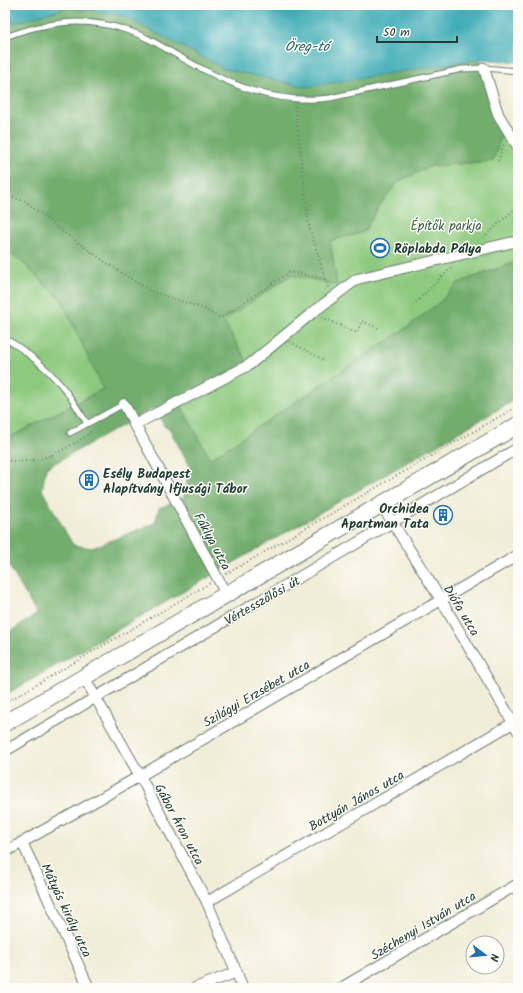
<svg xmlns="http://www.w3.org/2000/svg" width="523" height="993" viewBox="0 0 523 993" font-family="Kalam,sans-serif">
<style>
.green{fill:#8dc97e;stroke:#568359}
.forest{fill:#72ad6d;stroke:#487550;fill-rule:evenodd}
.water{fill:#3cacb6;stroke:#2e7475}
.lines{fill:none;stroke-linecap:round;stroke-linejoin:round}
.lane-casing{stroke:#687b6d;stroke-width:7}
.street-casing{stroke:#687b6d;stroke-width:12}
.primary-casing{stroke:#687b6d;stroke-width:18}
.path{stroke:#687b6d;stroke-width:2;stroke-dasharray:1 3;stroke-linecap:butt}
.lane{stroke:#fff;stroke-width:5}
.street{stroke:#fff;stroke-width:10}
.primary{stroke:#fff;stroke-width:16}
.labels{text-anchor:middle;stroke-width:3;stroke-linejoin:round;paint-order:stroke}
.park-label{font-size:13px;fill:#3a6046;stroke:#fdfcf7}
.poi-label{font-size:13px;font-weight:bold;fill:#1f3d34;stroke:#fdfcf7;text-anchor:start}
.street-label{font-size:13px;fill:#1f3d34;stroke:#fdfcf7}
.water-label{font-size:14px;font-style:italic;fill:#296462;stroke:#fdfcf7}
</style>
<rect width="100%" height="100%" fill="#fdfcf7"/>
<filter id="ink" filterUnits="userSpaceOnUse"><feTurbulence type="fractalNoise" baseFrequency=".025" numOctaves="2"/><feDisplacementMap in="SourceGraphic" scale="8" xChannelSelector="R" yChannelSelector="G"/><feConvolveMatrix kernelMatrix="1 2 1 2 8 2 1 2 1" color-interpolation-filters="sRGB"/></filter>
<filter id="wash" filterUnits="userSpaceOnUse"><feTurbulence type="fractalNoise" baseFrequency=".012" numOctaves="4" result="noise"/><feDisplacementMap in="SourceGraphic" scale="16" xChannelSelector="R" yChannelSelector="G"/><feGaussianBlur stdDeviation="0.9" result="paint"/><feColorMatrix in="noise" values="0 0 0 0 0 0 0 0 0 0 0 0 0 0 0 0 0 1.4 0 .05"/><feComposite in="paint" operator="in"/></filter>
<g filter="url(#wash)">
<rect width="100%" height="100%" fill="#f1edd8"/>
<g class="green">
<polygon points="502,132 518,157 518,261 458,283 440,302 412,324 211,460 179,402 247,361 222,321 291,275 337,284 330,241 364,232 379,206 399,181 431,166 493,161"/>
<polygon points="5,251 20,260 62,300 103,389 5,440"/>
</g>
<path class="forest" d="M70,7L123,16L225,69L443,65L480,59L483,75L492,116L502,132L493,161L431,166L399,181L379,206L364,232L330,241L337,285L291,275L223,321L247,361L179,402L210,459L412,324L440,302L458,283L518,261V398L5,695V635L37,614L5,559V440L103,389L62,301L20,260L5,251V25ZM154,408L165,427L169,428L191,468L186,471L187,484L183,499L159,508L155,523L92,548L73,545L42,490L46,468Z"/>
<polygon class="water" points="5,5 518,5 518,62 480,59 306,87 225,69 123,16 70,7 5,25"/>
</g>
<g filter="url(#ink)">
<g class="lines">
<g class="lane-casing">
<g id="lane">
<path d="M5,37C46,22 83,16 126,30C146,36 163,47 180,57C228,84 273,105 330,98L462,69L484,68L518,71"/>
<path d="M5,338C26,351 46,367 61,385C71,397 79,411 87,423"/>
<polyline points="70,433 124,404"/>
</g>
</g>
<g class="street-casing">
<g id="street">
<polyline points="484,68 498,114 518,147"/>
<polyline points="124,404 226,594"/>
<polyline points="134,425 249,365 312,313 357,279 518,241"/>
<polyline points="381,504 441,600 518,731"/>
<polyline points="84,677 140,776 207,902 243,988"/>
<polyline points="5,751 518,448"/>
<polyline points="22,842 89,988"/>
<polyline points="5,852 140,776 518,555"/>
<polyline points="207,902 518,720"/>
<polyline points="195,988 237,972"/>
<polyline points="341,988 518,884"/>
</g>
</g>
<g class="primary-casing">
<polyline id="primary" points="5,723 518,425"/>
</g>
<g class="path">
<polyline points="295,106 309,226 328,288"/>
<polyline points="498,161 504,143"/>
<polyline points="5,196 25,201 62,231 111,266 150,291 202,308 220,318 290,272 325,279"/>
<polyline points="483,238 518,206"/>
<polyline points="413,305 452,267"/>
<polyline points="322,317 357,333 362,321 378,328"/>
<polyline points="290,342 324,360"/>
<path d="M5,460C31,464 51,458 73,444C80,440 86,437 91,431"/>
<polyline points="226,574 518,406"/>
<polyline points="5,703 210,583"/>
</g>
<use href="#lane" class="lane"/>
<use href="#street" class="street"/>
<use href="#primary" class="primary"/>
</g>
</g>
<defs>
<g id="stadium-ring" transform="scale(1)"><circle r="9.5" fill="#fdfcf7" stroke="#1f6fb2" stroke-width="1.5"/><path d="M0-5a6.5 5 0 1 0 0 10a6.5 5 0 1 0 0-10ZM-3.5-1.8h7v3.6h-7Z" fill="#1f6fb2"/></g>
<g id="building-ring" transform="scale(1)"><circle r="9.5" fill="#fdfcf7" stroke="#1f6fb2" stroke-width="1.5"/><path d="M-4-6H4V6H1V3H-1V6H-4ZM-2.5-4.3h1.7v1.8h-1.7ZM.8-4.3h1.7v1.8H.8ZM-2.5-1h1.7V.8h-1.7ZM.8-1h1.7V.8H.8Z" fill="#1f6fb2"/></g>
</defs>
<g fill-rule="evenodd">
<use href="#stadium-ring" x="380" y="248"/>
<use href="#building-ring" x="89" y="480"/>
<use href="#building-ring" x="443" y="515"/>
</g>
<g class="labels">
<g class="park-label">
<text x="446" y="230">Építők parkja</text>
</g>
<g class="poi-label">
<text x="394" y="253">Röplabda Pálya</text>
<text x="103" y="478">Esély Budapest<tspan x="103" dy="15">Alapítvány Ifjusági Tábor</tspan></text>
<text x="429" y="513" text-anchor="end">Orchidea<tspan x="429" dy="15">Apartman Tata</tspan></text>
</g>
<g class="street-label">
<text transform="translate(213 541) rotate(62)" y="5">Fáklya utca</text>
<text transform="translate(262 600) rotate(-30)" y="5">Vértesszőlősi út</text>
<text transform="translate(462 610) rotate(59)" y="5">Diófa utca</text>
<text transform="translate(256 693) rotate(-30)" y="5">Szilágyi Erzsébet utca</text>
<text transform="translate(356 800) rotate(-30)" y="5">Bottyán János utca</text>
<text transform="translate(180 824) rotate(62)" y="5">Gábor Áron utca</text>
<text transform="translate(67 910) rotate(65)" y="5">Mátyás király utca</text>
<text transform="translate(423 925) rotate(-31)" y="5">Széchenyi István utca</text>
</g>
<g class="water-label">
<text x="307" y="51">Öreg-tó</text>
</g>
</g>
<rect width="523" height="993" fill="none" stroke="#fdfcf7" stroke-width="20"/>
<g transform="translate(485 955) rotate(106)"><circle r="19" fill="#fdfcf7" stroke="#a4b0a9"/>
<path d="M0-3L7 15L0 10L-7 15Z" fill="#1f6fb2"/>
<text y="-6" font-size="11" font-weight="bold" text-anchor="middle" fill="#1f3d34">N</text>
</g>
<path d="M377 36v6h80v-6" fill="none" stroke="#1f3d34" stroke-width="2"/>
<text x="383" y="36" font-size="12" fill="#1f3d34" stroke="#fdfcf7" stroke-width="3" paint-order="stroke">50 m</text>
</svg>
